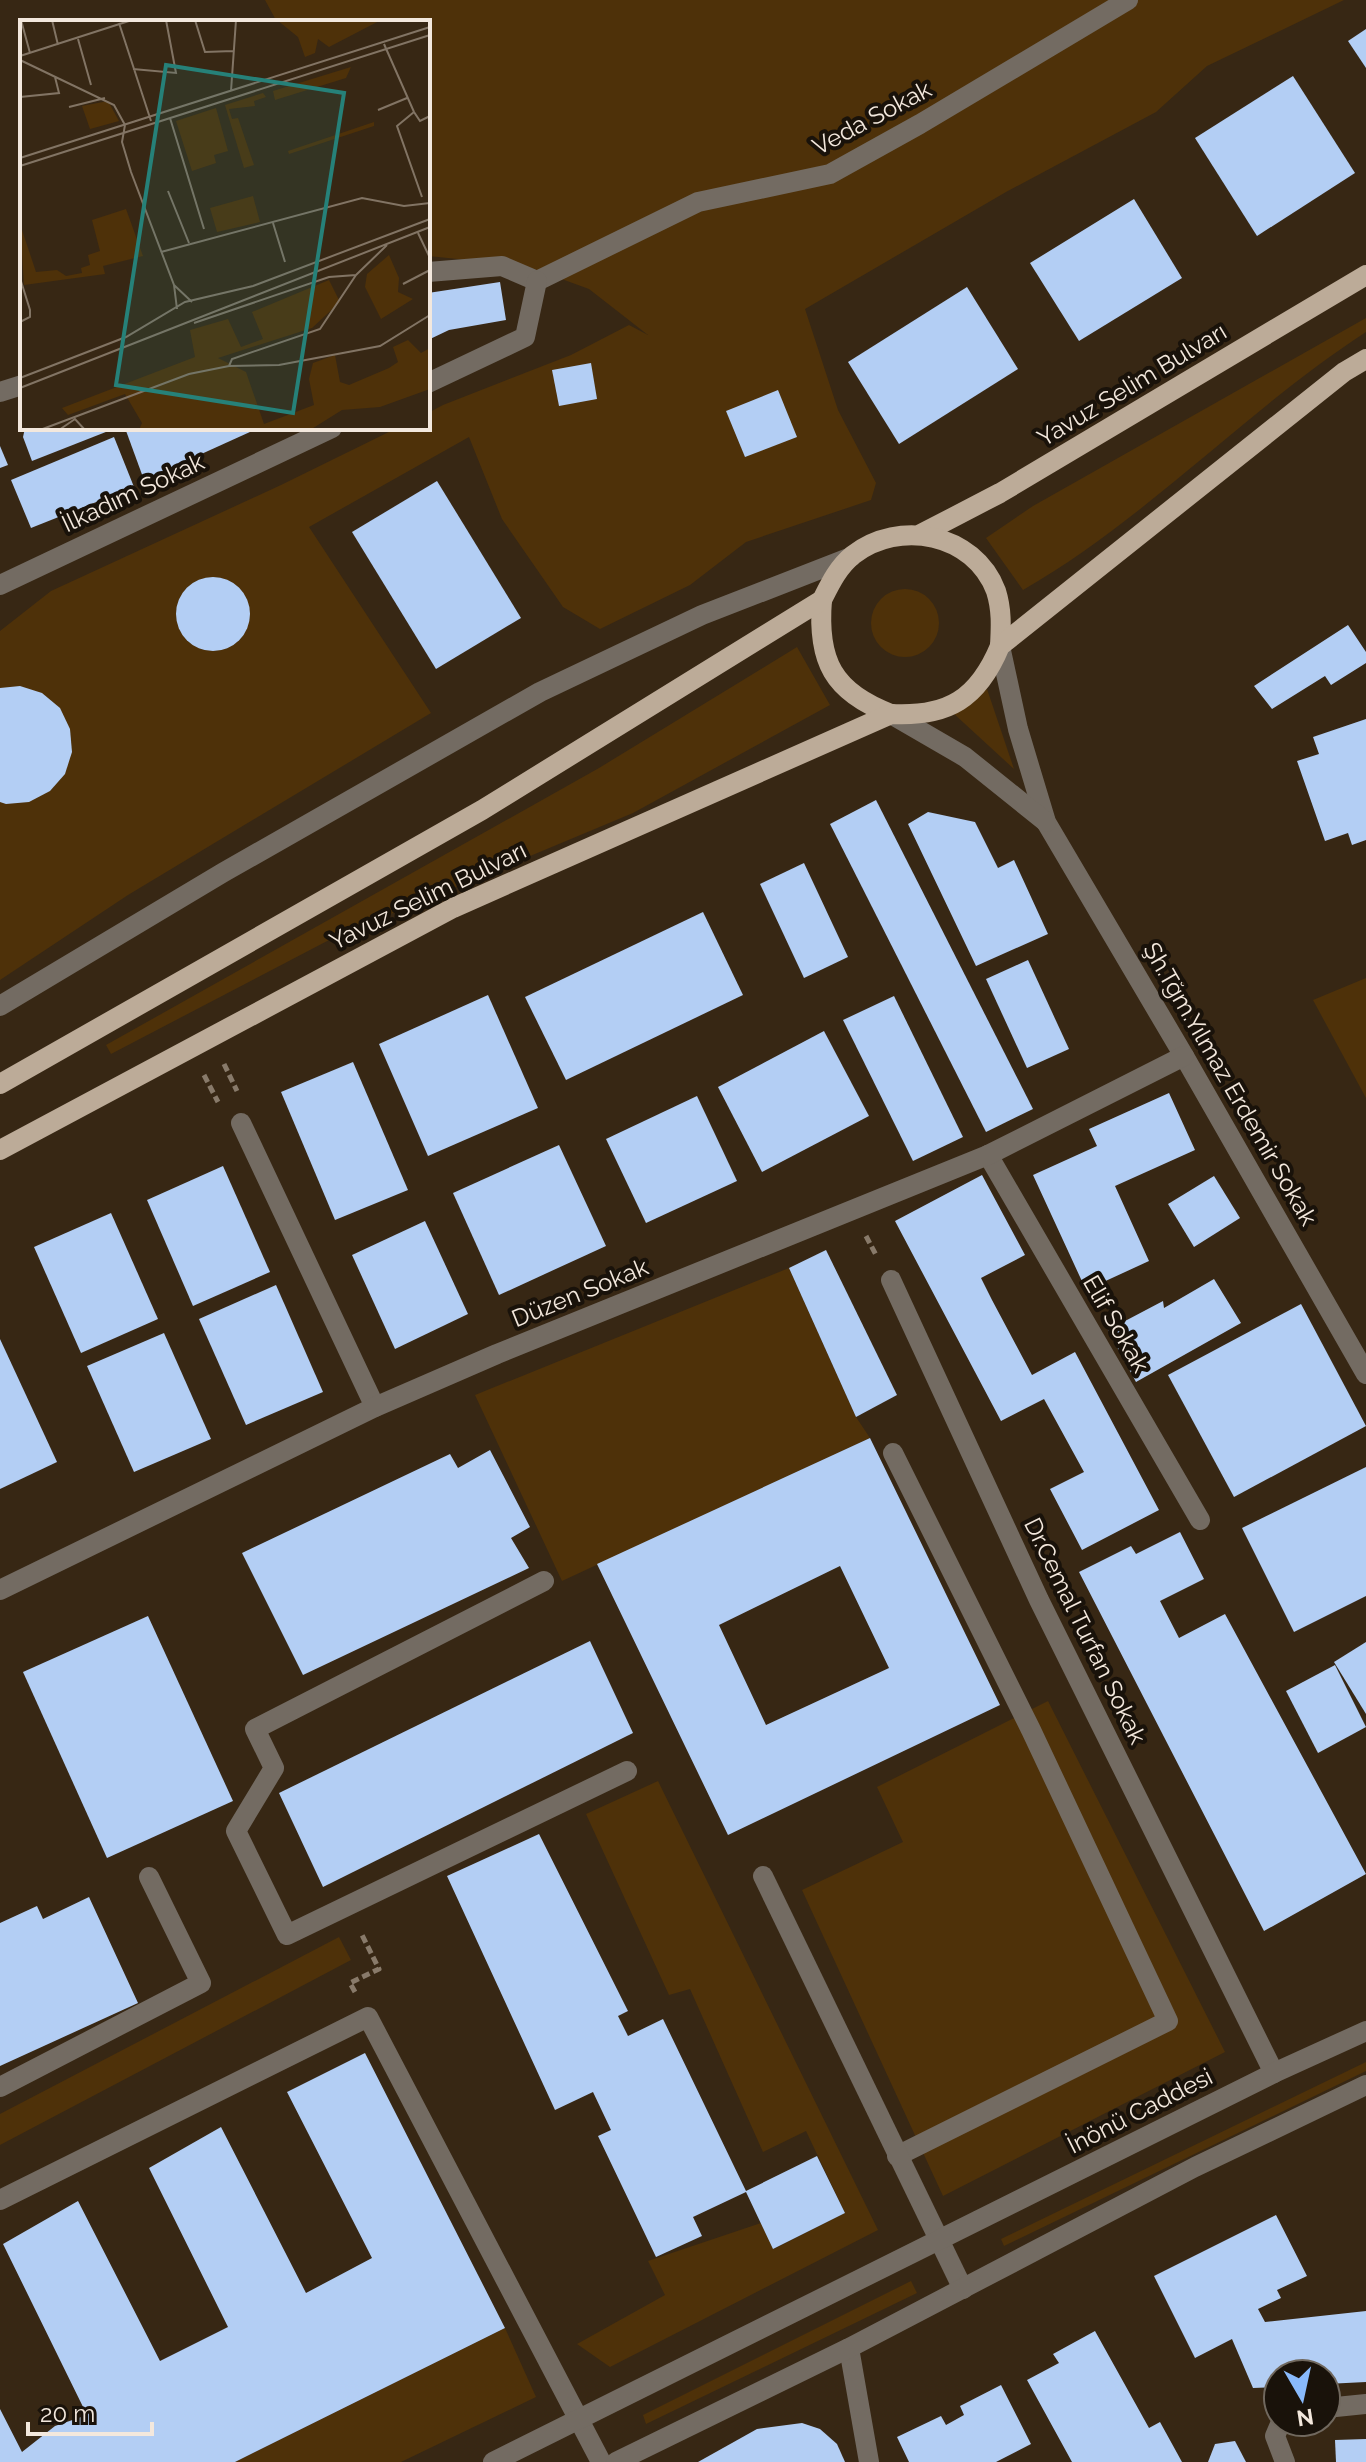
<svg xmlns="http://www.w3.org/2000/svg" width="1366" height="2462" viewBox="0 0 1366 2462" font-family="Raleway,sans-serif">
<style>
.green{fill:#4e3109}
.building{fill:#b3cef4;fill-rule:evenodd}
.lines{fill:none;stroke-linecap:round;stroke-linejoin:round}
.path{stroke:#887a6a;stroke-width:5;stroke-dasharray:8 4;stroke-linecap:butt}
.minor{stroke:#736b62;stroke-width:20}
.major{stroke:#bcab98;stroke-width:20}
.labels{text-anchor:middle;stroke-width:8;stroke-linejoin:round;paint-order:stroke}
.street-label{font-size:24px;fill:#f3e8dd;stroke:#19120a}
.inset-road{fill:none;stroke:#827464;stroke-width:2}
.view{fill:#268179;fill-opacity:0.15;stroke:#268179;stroke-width:4}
.inset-edge{fill:none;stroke:#f3e8dd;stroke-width:4}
</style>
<rect width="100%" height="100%" fill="#372714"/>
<g class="green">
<polygon points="265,0 1344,0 1207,66 1156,112 1006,192 805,309 838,410 876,483 871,500 746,542 690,585 600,629 563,607 502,519 469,437 309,527 431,713 128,895 0,980 0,631 51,591 281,485 397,428 428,428 428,413 443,405 571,355 629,325 648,335 589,289 526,266 428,256 428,22 277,22"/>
<path d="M1366,318V332C1246,410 1147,519 1023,590L986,538L1033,506Z"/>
<circle cx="905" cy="623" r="34"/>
<polygon points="797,647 830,705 633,813 331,939 111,1054 106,1045 599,768"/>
<polygon points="987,689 1014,769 952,712"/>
<polygon points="1366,978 1366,1098 1313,1000"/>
<polygon points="789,1268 856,1417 870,1438 562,1581 475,1395"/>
<polygon points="1048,1701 1225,2052 943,2196 802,1890 903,1842 877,1787"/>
<polygon points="658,1781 878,2230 610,2367 577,2344 665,2295 648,2261 761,2223 774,2249 845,2213 806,2131 763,2152 690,1989 669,1995 586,1814"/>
<polygon points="339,1937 351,1960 0,2145 0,2114"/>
<polygon points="1366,2062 1366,2071 1004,2246 1001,2239"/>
<polygon points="911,2281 917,2293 646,2424 643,2415"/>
<polygon points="505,2328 536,2397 401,2462 235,2462"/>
</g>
<g class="building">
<polygon points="1366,29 1366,68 1348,41"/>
<polygon points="1293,76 1355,173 1257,236 1195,138"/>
<polygon points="1134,199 1182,278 1079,341 1030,263"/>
<polygon points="500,282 506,320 449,330 428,340 428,293"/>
<polygon points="967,287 1018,369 899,444 848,362"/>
<polygon points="591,363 597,399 559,406 552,370"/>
<polygon points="778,390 797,437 745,457 726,411"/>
<polygon points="25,428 116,428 32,461 23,437"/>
<polygon points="125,428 259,428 144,480"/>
<polygon points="114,437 134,487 31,528 11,480"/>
<polygon points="0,446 8,465 0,468"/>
<polygon points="437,481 521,618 436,669 352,532"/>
<circle cx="213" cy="614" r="37"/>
<polygon points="1348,625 1366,652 1366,663 1331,685 1325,676 1272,709 1254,686"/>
<polygon points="20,686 42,693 60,708 70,729 72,752 65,774 50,791 29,802 6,804 0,802 0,688"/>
<polygon points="1366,719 1366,840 1352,845 1348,833 1325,841 1297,761 1319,754 1313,737"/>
<polygon points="876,800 1033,1109 986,1132 830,824"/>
<polygon points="928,812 975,822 998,868 1014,860 1048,934 976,966 908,824"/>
<polygon points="804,863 848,957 804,978 760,884"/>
<polygon points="703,912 743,995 566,1080 525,997"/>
<polygon points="1028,960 1069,1049 1027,1068 986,979"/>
<polygon points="488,995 538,1108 428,1156 379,1044"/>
<polygon points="894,996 963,1137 913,1161 843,1020"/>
<polygon points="824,1031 869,1116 762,1172 718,1087"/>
<polygon points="353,1062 408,1190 335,1220 281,1092"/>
<polygon points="1169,1093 1195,1150 1115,1186 1149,1261 1086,1290 1033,1175 1097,1146 1089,1129"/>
<polygon points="697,1096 737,1181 646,1223 606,1139"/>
<polygon points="559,1145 606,1246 499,1295 453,1193"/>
<polygon points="223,1166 270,1272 193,1306 147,1200"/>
<polygon points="982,1175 1025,1255 981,1278 992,1300 1032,1375 1075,1352 1159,1510 1082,1550 1050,1489 1084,1472 1044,1399 1001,1421 895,1221"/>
<polygon points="1214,1176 1240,1218 1194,1247 1168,1204"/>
<polygon points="111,1213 158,1319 81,1353 34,1247"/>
<polygon points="425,1221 468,1314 395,1349 352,1255"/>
<polygon points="826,1250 897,1395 856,1417 789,1268"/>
<polygon points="1214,1279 1241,1323 1136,1382 1108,1330 1163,1301 1164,1308"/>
<polygon points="276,1285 323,1392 246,1425 199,1319"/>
<polygon points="1301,1304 1366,1426 1234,1497 1168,1375"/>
<polygon points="164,1333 211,1439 134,1472 87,1366"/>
<polygon points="0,1339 57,1462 0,1489"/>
<path d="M870,1438L1000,1705L728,1835L597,1564ZM840,1566L889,1668L766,1725L719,1625Z"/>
<polygon points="490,1450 530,1527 511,1538 529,1568 303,1675 242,1553 450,1454 458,1468"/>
<polygon points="1366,1467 1366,1596 1294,1632 1242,1528"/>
<polygon points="1180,1532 1204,1579 1160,1601 1179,1638 1225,1614 1366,1874 1264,1931 1079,1572 1131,1546 1136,1554"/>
<polygon points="148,1616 233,1801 107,1858 23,1672"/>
<polygon points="590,1641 633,1733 323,1887 279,1793"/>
<polygon points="1366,1642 1366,1714 1334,1662"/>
<polygon points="1335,1665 1366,1727 1318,1753 1286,1691"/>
<polygon points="539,1834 628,2011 618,2016 628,2036 663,2019 746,2191 817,2156 845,2213 773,2249 746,2192 693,2217 702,2236 656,2257 598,2136 611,2130 593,2092 555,2110 447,1876"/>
<polygon points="89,1897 138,2003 0,2066 0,1923 37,1906 43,1919"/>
<polygon points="365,2053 505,2328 235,2462 0,2462 0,2409 22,2452 55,2426 87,2415 3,2244 78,2201 160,2361 228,2327 149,2168 221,2127 306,2293 372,2258 287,2092"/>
<polygon points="1276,2215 1307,2276 1277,2290 1281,2298 1258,2309 1265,2322 1366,2311 1366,2382 1326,2384 1326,2374 1278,2374 1278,2387 1253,2388 1232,2339 1195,2358 1154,2276"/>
<polygon points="1095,2331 1149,2428 1160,2422 1182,2462 1072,2462 1027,2380 1059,2363 1053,2354"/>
<polygon points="1001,2385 1031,2444 996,2462 909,2462 897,2437 941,2416 946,2425 964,2415 960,2406"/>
<polygon points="802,2423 820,2429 837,2444 845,2462 698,2462 757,2429"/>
<polygon points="1366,2439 1366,2462 1336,2462 1335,2440"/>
<polygon points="1235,2441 1246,2462 1208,2462 1215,2444"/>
</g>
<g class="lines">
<g class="path">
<polyline points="224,1064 237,1091"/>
<polyline points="204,1075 218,1102"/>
<polyline points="866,1236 876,1255"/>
<polyline points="355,1992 350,1983 379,1969 361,1933"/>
</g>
<g class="minor">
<polyline points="428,272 502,266 537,281"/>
<polyline points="537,281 698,202 830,174 920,124 1128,0"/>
<polyline points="428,383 525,337 537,281"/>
<polyline points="0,392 22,385"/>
<polyline points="0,585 332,428"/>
<polyline points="1000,646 1018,729 1046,822 1184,1056 1366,1374"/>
<polyline points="891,714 965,757 1046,822"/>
<polyline points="0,1006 224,872 540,692 702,615 851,557"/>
<polyline points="241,1123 375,1407"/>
<polyline points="988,1155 1200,1520"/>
<polyline points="891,1280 1039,1600 1274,2073"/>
<polyline points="893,1453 1031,1730 1168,2021 897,2156"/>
<polyline points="544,1581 255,1729 274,1768 236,1831 287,1935 627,1771"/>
<polyline points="0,1590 375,1407 497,1354 988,1155 1184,1056"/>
<polyline points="763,1876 963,2289"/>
<polyline points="0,2087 201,1983 149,1877"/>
<polyline points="0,2200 368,2017 601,2462"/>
<polyline points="849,2348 869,2462"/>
<polyline points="1326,2408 1366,2404"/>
<polyline points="1281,2422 1275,2436 1285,2462"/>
<polyline points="493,2462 1274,2073 1366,2031"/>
<polyline points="616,2462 849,2348 1195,2167 1366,2085"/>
</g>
<g class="major">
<polyline points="921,534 1000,493 1366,275"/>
<path d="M822,600C817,661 833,692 891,714"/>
<path d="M0,1084L482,810L822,600C830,584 838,567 853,555C899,519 974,533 996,591C1002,610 1001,627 1000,646"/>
<path d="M0,1150L453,908L891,714C948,717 978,699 1000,646L1344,372L1366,359"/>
</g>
</g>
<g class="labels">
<g class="street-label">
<text transform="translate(872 118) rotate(-28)" y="8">Veda Sokak</text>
<text transform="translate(1132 385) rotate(-31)" y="8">Yavuz Selim Bulvarı</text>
<text transform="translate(133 493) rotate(-25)" y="8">İlkadım Sokak</text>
<text transform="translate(428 896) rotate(-26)" y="8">Yavuz Selim Bulvarı</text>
<text transform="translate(1230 1084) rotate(60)" y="8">Şh.Tğm.Yılmaz Erdemir Sokak</text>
<text transform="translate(580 1293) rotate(-22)" y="8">Düzen Sokak</text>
<text transform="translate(1116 1324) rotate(60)" y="8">Elif Sokak</text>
<text transform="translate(1085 1631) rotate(64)" y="8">Dr.Cemal Turfan Sokak</text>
<text transform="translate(1140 2111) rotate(-27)" y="8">İnönü Caddesi</text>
</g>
</g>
<g transform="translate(20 20)">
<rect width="410" height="410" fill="#372714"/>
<path d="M361,0L309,27L298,19L295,33L285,37L278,17L257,0ZM331,47L326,58L255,80L253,71ZM243,73L246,77L234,81L235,86L209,89L212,99L218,98L234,145L224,148L205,85ZM88,81L99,101L70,109L62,86ZM196,88L208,131L194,135L196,143L172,151L156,101ZM354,102V106L269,134L268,131ZM233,176L240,202L197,212L190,188ZM106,189L123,236L83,246L85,254L4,265L0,204L16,252L37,250L46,256L62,253L61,248L70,245L68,235L80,231L72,200ZM369,235L379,258L378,272L393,279L361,299L345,267L347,254ZM309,260L320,282L292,308L198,338L226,352L244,404L294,385L289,359L293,343L315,335L320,362L329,365L369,348L378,342L373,327L388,320L401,333L410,328V369L360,387L322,390L290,410H119L122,403L105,374L48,395L42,388L175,337L170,310L208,299L221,327L243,319L232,292Z" fill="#4e3109"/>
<path class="inset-road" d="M1,0L10,33M32,0L38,25M175,0L185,32L213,31M99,3L131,101M58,19L71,65M364,24L394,92L400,101L410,96M0,36L112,0M0,40L94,85L105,105L102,122L111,152L154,265L157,289M113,49L156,53L146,0M211,71L216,0M0,77L39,73L35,57M49,87L85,78M358,90L387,78M394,92L377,106L402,177M150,98L184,209M0,138L410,7M0,146L410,15M148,171L169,223M253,203L265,242M398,213L410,238M141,232L342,178L384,186L410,183M0,258L10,290V297L0,302M383,264L410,250M154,265L172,282M174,303L309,257L336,255L367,225M209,346L259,345L360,326L410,295M209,346L212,339L300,309L336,255M0,358L106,317L165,282L233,266L410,199M0,368L410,207M20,410L169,354L209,346M39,410L55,399L65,410"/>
<path class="view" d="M146,45L324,73L273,393L96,365Z"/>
<rect width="410" height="410" class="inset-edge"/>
</g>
<g transform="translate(1302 2398) rotate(171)"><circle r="38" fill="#19120a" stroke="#70685e" stroke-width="2"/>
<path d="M0-6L14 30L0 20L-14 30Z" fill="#89bafc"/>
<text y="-12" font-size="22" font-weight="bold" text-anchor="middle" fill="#f3e8dd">N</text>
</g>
<path d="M28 2422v12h124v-12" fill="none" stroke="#f3e8dd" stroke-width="4"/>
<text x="40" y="2422" font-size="24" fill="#f3e8dd" stroke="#19120a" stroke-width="6" paint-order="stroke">20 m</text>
</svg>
